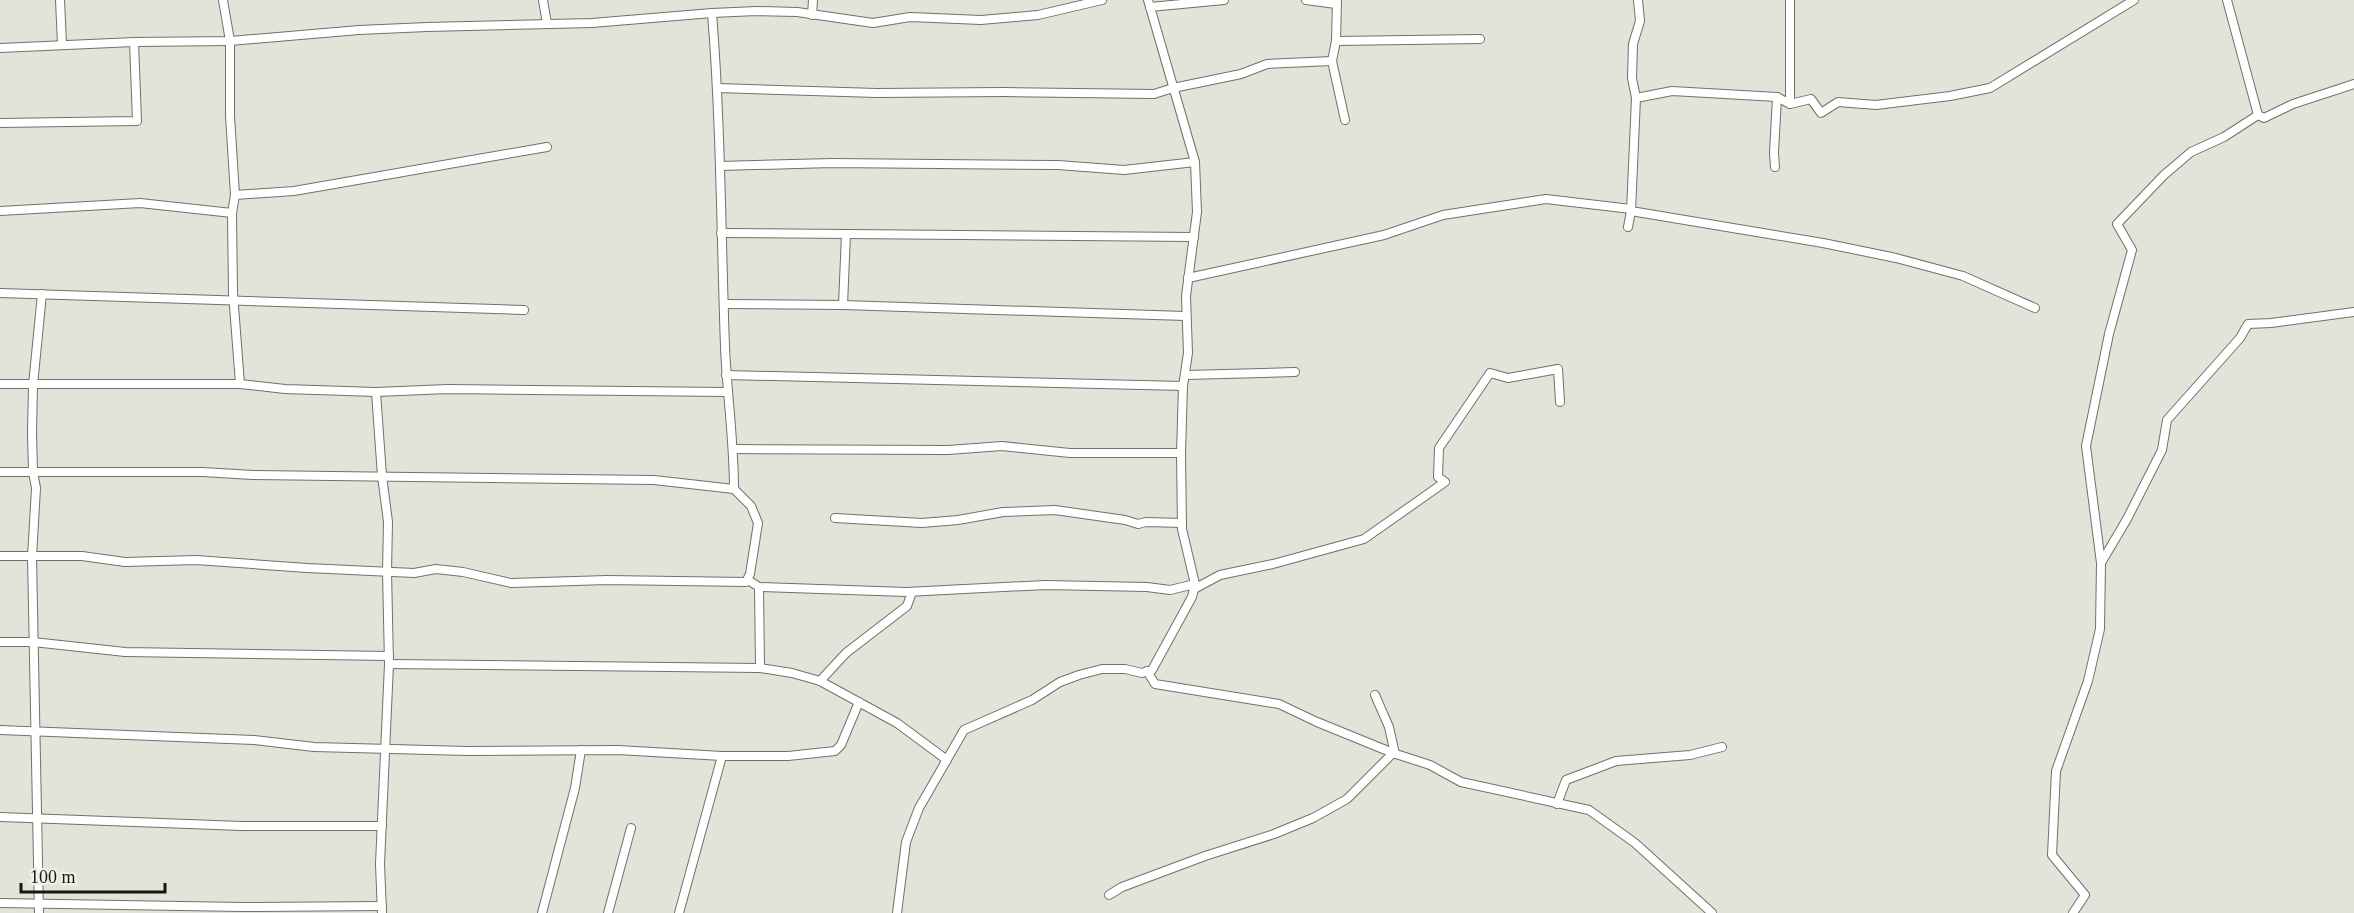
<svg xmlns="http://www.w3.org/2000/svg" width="2354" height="913" viewBox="0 0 2354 913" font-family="Georgia,serif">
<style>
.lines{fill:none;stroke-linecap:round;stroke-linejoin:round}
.minor-casing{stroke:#717169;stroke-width:10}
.minor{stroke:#fff;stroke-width:8}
</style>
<rect width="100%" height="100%" fill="#e4e3da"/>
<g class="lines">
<g class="minor-casing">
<g id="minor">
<polyline points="60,0 62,44"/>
<polyline points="223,0 230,41 230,116 235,195 232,213 233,293 240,384 285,389 376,392 448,389 728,392"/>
<polyline points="543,0 547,24"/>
<polyline points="1306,0 1336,4"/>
<polyline points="1337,0 1336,41 1332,61 1345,120"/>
<polyline points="1790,0 1790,104"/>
<polyline points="2227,0 2258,115 2264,118 2293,104 2354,84"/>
<polyline points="1150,7 1224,0"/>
<polyline points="712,13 757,11 797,12 873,23 910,17 981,20 1038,15 1102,0"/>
<polyline points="812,15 813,0"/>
<polyline points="1336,41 1480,39"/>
<path d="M0,48L134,42L230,41L359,30L427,27L592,23L712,13C721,124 721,236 725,347C727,394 734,441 734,489L751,506L758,523L750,574L746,582L607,580L511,583L463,572L436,569L414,573L307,568L196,560L125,562L82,556H0"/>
<polyline points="717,88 877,93 1004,92 1154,94 1173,88 1241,74 1267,64 1332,61"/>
<polyline points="1636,98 1672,91 1777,97 1790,104 1811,99 1821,113 1838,102 1876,105 1950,96 1990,88 2134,0"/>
<polyline points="0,123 137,121 134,42"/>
<polyline points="720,166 832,163 1058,165 1124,170 1195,162"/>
<polyline points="1775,167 1774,153 1777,97"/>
<polyline points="235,195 294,191 547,147"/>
<polyline points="0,211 140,203 232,213"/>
<polyline points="1631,211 1823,243 1896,258 1963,276 2035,308"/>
<polyline points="1628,227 1631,211 1636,98 1632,78 1633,44 1640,21 1638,0"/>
<polyline points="721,233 1194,237"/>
<polyline points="1188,278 1384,235 1443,215 1546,199 1631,209"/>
<polyline points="0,293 524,310"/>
<polyline points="724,304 843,305 1185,316"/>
<polyline points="843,305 846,234"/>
<polyline points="726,375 1183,386"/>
<polyline points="1186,375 1295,372"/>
<polyline points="0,384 240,384"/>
<polyline points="376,392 382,476 388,522 387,571 389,664 380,864 382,913"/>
<polyline points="734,449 948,450 1002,446 1070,453 1181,453"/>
<polyline points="0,472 202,472 253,475 654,480 734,489"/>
<polyline points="835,518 922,523 958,520 1003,512 1055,510 1125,520 1138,524 1146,522 1182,523"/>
<polyline points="2101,563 2086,446 2109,334 2132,250 2117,224 2164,175 2191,152 2224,137 2258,115"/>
<polyline points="748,580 759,587 906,592 1045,585 1147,587 1170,590 1195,584"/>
<polyline points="759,587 760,668"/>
<polyline points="1194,589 1220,575 1273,564 1364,539 1445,482 1438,477 1439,448 1490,373 1508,378 1558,369 1560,402"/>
<polyline points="0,642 33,642 125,652 389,656"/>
<polyline points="389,664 760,668 792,673 820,681 897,723 947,760"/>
<polyline points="1147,671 1155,684 1279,704 1317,722 1393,753 1430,765 1461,782 1589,810 1635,843 1712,913"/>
<polyline points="820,681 846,653 907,606 912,592"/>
<polyline points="1375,695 1389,727 1395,754"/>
<polyline points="0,730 254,740 314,747 468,751 618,750 722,756 788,756 835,751 841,745 859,702"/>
<polyline points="1557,804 1566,780 1616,761 1690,755 1722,747"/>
<polyline points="0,817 242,826 382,826"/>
<polyline points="1109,895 1122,887 1205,856 1274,834 1313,818 1347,799 1393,753"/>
<polyline points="0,903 242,907 382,906"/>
<polyline points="39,913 32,557 36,488 33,472 32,433 33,385 42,294"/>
<polyline points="542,913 575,788 581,750"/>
<polyline points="608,913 631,828"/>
<polyline points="679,913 722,756"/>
<polyline points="897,913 906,842 919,808 964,730 1032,700 1060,682 1079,675 1102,669 1125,669 1142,673 1152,670 1192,597 1195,584 1182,529 1181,453 1183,386 1188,353 1186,296 1197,212 1195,162 1148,0"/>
<polyline points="2073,913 2085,895 2052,855 2056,771 2088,681 2100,629 2101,563 2127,519 2162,450 2167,420 2240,338 2248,324 2271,323 2354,312"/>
</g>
</g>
<use href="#minor" class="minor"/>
</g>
<path d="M21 883v9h144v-9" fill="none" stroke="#161613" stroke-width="3"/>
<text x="30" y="883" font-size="18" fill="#161613" stroke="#f2f1e8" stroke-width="4.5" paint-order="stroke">100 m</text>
</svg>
